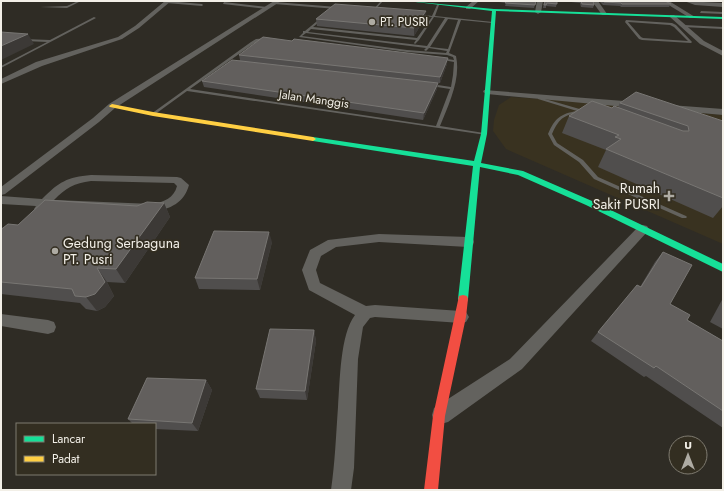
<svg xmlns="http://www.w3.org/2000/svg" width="724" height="491" viewBox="0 0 724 491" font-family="Jost,sans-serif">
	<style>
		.built { fill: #393220 }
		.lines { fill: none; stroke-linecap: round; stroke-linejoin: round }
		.lane { fill: #63625e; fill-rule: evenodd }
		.street { fill: #63625e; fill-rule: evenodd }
		.fast { fill: #16e098; fill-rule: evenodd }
		.slow { fill: #ffcf43; fill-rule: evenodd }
		.jam { fill: #f24e42; fill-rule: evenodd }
		.wall { fill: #504e4d }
		.shaded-wall { fill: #3c3936 }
		.building { fill: #625f5d; stroke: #787673 }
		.poi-dot { fill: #aeaba3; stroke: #332e21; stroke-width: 1.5 }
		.labels { text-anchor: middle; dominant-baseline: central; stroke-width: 3.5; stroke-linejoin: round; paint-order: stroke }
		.far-poi-label { font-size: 12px; fill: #f2efe7; stroke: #332e21; text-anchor: start }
		.far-street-label { font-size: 12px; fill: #f2efe7; stroke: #332e21 }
		.poi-label { font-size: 14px; fill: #f2efe7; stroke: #332e21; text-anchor: end }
	</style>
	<rect width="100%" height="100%" fill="#2f2c25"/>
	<polygon class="built" points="511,97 589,102 723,115 723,244 506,149 493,131 494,120 499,105"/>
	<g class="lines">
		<g class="lane">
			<polygon points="78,1 81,1 67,8 40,7 67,6"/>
			<polygon points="167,1 202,4 203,5 202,6 166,3"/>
			<polygon points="381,1 383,1 373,12 371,12"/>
			<polygon points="224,2 267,7 268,8 267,9 223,4"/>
			<polygon points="275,2 337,7 338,8 337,9 274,4"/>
			<path d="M438,4L439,5L435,16L493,22L492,23L461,20L449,53L456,56C461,79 449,104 440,126L484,133L486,134V135L187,91L154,115L151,114L251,42L256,39L268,38L269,40L258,41L253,44L190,89L436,126L450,89L431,86L429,85L431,84L451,87L453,75L454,62L438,59L440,58L454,60L453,57L447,55L407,52L299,37L303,33V31H305L322,17L323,19L313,27L417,38L432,17L417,15L418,14L432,16L437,5ZM434,17L445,18L427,46L308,32L311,29L416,40L414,43L415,44L419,40ZM448,19L458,20L448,49L430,47ZM306,33L426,48L424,50L426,51L429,48L447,51L446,53L407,50L302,36Z"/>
			<polygon points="1,5 2,6 2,8 1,9"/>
			<polygon points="701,11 723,12 723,14 700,13"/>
			<polygon points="94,17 96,18 1,68 1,66 47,42 25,41 24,39 50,40"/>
			<path d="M626,20L672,23L676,25L692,42L691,43L642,40L639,39L625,22ZM628,22L670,25L674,27L688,41L643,38L641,37Z"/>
			<polygon points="684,25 723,27 723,29 683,27"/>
			<path d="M538,97L583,110V112C565,115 560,116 552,134L557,143L583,160L598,177L686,216L687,217L686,218H682L594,179L579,162L554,145L548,134C555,118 560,114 577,111L538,99Z"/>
		</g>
		<g class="street">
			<polygon points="165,1 171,1 139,28 122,39 42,66 1,84 1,79 36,62 118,37 135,26"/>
			<polygon points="274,1 281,1 115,108 99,122 5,194 1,195 1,187 93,118 109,104"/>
			<polygon points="473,1 479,1 470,9 466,9 466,7"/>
			<polygon points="537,1 543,1 541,12 538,14 535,12"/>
			<polygon points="592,1 598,1 607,14 606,15 602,15"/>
			<polygon points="662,1 669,1 695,17 690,18"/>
			<polygon points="684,1 723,3 723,7 695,5"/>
			<polygon points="670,15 674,15 704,41 723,51 723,56 700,44 670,17"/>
			<polygon points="484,90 637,102 641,105 637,108 487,94 483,92"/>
			<polygon points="670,105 723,109 723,115 667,110 666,108"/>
			<path d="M91,175L177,177L181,178L189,185C184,203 170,209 153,212L48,207C44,212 42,213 36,212L34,209L36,206L1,204V196L42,199C59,182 67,177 91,175ZM91,181L174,183L177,186C174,198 164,202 153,204L54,200C66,188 74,183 91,181Z"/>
			<polygon points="643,225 647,226 649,229 647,232 522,369 448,422 441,424 434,422 432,415 434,408 510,359 639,226"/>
			<path d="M379,234L468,237L473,239L474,242L473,245L468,247L379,242L336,247L321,256L316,270L320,283L366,306L375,305L461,311L466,312L469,317L466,322L461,323L375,317L370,318L363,327L358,359L354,468L351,490H331C335,463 336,435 338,407C340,382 340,334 355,315L309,290L302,270L310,250L328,240Z"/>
			<polygon points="1,314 48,320 54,322 56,327 54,332 48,334 1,326"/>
		</g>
		<polygon class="fast" points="407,1 494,9 723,17 723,19 496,11 487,134 481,163 523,171 592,201 723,264 723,272 586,205 518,175 480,167 468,299 467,302 463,303 459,302 458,299 473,166 313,141 310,139 313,137 474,161 481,134 492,11"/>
		<polygon class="slow" points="112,104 153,112 313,137 316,139 313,141 153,116 110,107 109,106"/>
		<polygon class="jam" points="463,295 467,296 468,299 466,317 445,416 438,490 424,490 433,416 459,296"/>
	</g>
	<g class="wall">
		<polygon points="492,1 536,1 534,8 505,6 506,3"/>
		<polygon points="544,1 557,1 556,7 546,6 546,8 543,8"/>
		<polygon points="562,1 593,1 594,5 593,8 581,7 580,3"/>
		<polygon points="599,1 665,1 671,4 669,7 621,7 620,6 603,5"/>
		<polygon points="425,18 414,36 317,26 316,19"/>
		<polygon points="239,55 447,64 440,83 438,83 437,89 423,120 204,87 202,81 240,60"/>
		<polygon points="620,103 723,121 723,206 713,218 598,167 606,150 562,133 569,116 612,108 618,107"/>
		<polygon points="164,203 170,217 125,283 107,282 114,296 105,307 97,311 86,309 80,303 1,294 1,229 18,225 137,206"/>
		<polygon points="272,242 260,290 199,289 195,278"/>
		<polygon points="663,252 670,304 687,320 723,341 723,428 646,376 644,377 591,341 598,332 640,287 655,262"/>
		<polygon points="723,298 723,329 710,322"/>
		<polygon points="314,330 316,341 307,400 260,398 256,389"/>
		<polygon points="206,380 212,390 198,431 155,429 155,424 133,424 128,419"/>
	</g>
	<g class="shaded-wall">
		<polygon points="426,11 425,18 414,36 414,28"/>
		<polygon points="28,34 34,44 1,60 1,46"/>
		<polygon points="448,58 447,64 440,83 440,77"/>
		<polygon points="438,83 437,89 423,120 424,113"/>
		<polygon points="164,203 170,217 125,283 116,269"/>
		<polygon points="269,232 272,242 260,290 257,279"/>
		<polygon points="97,268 107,282 114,296 105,307 97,311 86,297"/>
		<polygon points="314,330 316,341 307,400 305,391"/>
		<polygon points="206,380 212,390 198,431 192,423"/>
	</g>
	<g class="building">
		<polygon points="507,1 536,1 535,5 505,3"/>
		<polygon points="545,1 557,1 557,4 547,3 546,5 544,5"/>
		<polygon points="581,1 593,1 594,5 582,4"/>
		<polygon points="603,1 665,1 671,4 622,4 621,3 604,2"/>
		<polygon points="335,4 426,11 414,28 316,19"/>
		<polygon points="1,32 28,34 1,46"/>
		<polygon points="263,37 292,41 294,39 448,58 440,77 239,55"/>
		<polygon points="232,60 438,83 424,113 202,81"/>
		<polygon points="636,92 723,121 723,198 606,149 621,139 615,137 619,135 569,116 592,101 612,108 614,106 683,131 689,131 688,126 620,103"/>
		<polygon points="45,200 137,206 147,202 164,203 116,269 97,268 105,282 95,294 86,297 75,296 72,289 1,282 1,229 3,228 8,224 18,225"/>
		<polygon points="214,231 269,232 257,279 195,278"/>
		<polygon points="663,252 692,265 670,304 690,315 687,320 723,341 723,411 656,366 654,368 598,332 637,285 641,287"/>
		<polygon points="270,329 314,330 305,391 256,389"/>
		<polygon points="147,378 206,380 192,423 128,419"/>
	</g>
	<g class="poi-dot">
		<circle cx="372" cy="22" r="4"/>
		<path d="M667 190h4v4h4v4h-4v4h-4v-4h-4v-4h4z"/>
		<circle cx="55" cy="251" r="4"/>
	</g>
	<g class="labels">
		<g class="far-poi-label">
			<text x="380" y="22">PT. PUSRI</text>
		</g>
		<g class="far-street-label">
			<text transform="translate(314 99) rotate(8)">Jalan Manggis</text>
		</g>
		<g class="poi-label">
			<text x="660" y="188">Rumah<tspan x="660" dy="16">Sakit PUSRI</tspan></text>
			<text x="63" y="243" text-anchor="start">Gedung Serbaguna<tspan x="63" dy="16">PT. Pusri</tspan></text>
		</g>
	</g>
	<rect width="724" height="491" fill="none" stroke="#f2efe7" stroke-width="4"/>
	<rect x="16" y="423" width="140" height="52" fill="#332e21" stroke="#7f7b70"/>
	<rect x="24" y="436" width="20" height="6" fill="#16e098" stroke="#7f7b70"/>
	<text x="52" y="443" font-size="12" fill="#f2efe7">Lancar</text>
	<rect x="24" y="456" width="20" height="6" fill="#ffcf43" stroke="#7f7b70"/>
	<text x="52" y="463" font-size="12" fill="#f2efe7">Padat</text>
	<g transform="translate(688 455)"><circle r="19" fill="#332e21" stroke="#7f7b70"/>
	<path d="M0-3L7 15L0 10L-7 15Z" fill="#aeaba3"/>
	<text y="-6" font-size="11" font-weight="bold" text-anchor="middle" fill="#f2efe7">U</text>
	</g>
</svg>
